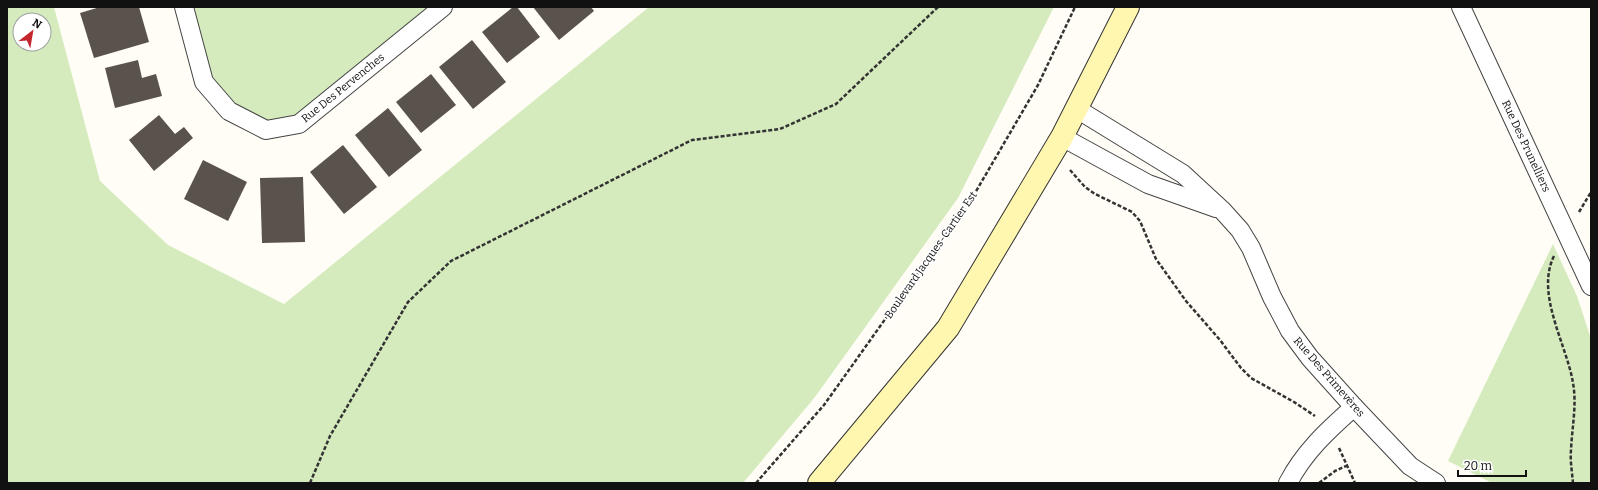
<svg xmlns="http://www.w3.org/2000/svg" width="1598" height="490" viewBox="0 0 1598 490" font-family="Bitter,serif">
	<style>
		.green { fill: #d5ebbd; fill-rule: evenodd }
		.building { fill: #5a524d }
		.lines { fill: none; stroke-linecap: round; stroke-linejoin: round }
		.minor-casing { stroke: #444; stroke-width: 20 }
		.secondary-casing { stroke: #333; stroke-width: 24 }
		.path { stroke: #333; stroke-width: 2.5; stroke-dasharray: 4 2; stroke-linecap: butt }
		.minor { stroke: #fff; stroke-width: 18 }
		.secondary { stroke: #fff6b0; stroke-width: 22 }
		.labels { text-anchor: middle; dominant-baseline: central; stroke-width: 4; stroke-linejoin: round; paint-order: stroke }
		.street-label { font-size: 11px; fill: #111; stroke: #fff }
	</style>
	<rect width="100%" height="100%" fill="#fffdf5"/>
	<g class="green">
		<path d="M7,7H54L100,181L168,245L284,304L649,7H1054L958,198L815,397L743,483H7ZM20,20H44V44H20Z"/>
		<polygon points="184,7 443,7 299,124 266,130 204,82"/>
		<polygon points="1553,244 1577,296 1591,339 1591,483 1492,483 1448,461"/>
	</g>
	<g class="building">
		<polygon points="100,7 139,7 149,42 94,58 80,13"/>
		<polygon points="513,7 517,7 540,37 507,63 482,32"/>
		<polygon points="533,7 591,7 594,11 559,40"/>
		<polygon points="472,40 506,82 473,109 439,67"/>
		<polygon points="138,60 142,78 156,74 162,96 115,108 105,68"/>
		<polygon points="431,74 456,105 421,133 396,102"/>
		<polygon points="388,108 422,150 389,177 355,135"/>
		<polygon points="159,115 175,134 184,127 193,138 154,171 129,140"/>
		<polygon points="343,145 377,187 344,214 310,172"/>
		<polygon points="203,160 247,182 228,221 184,199"/>
		<polygon points="303,177 305,242 262,243 260,178"/>
	</g>
	<g class="lines">
		<g class="minor-casing">
			<g id="minor">
				<polyline points="184,7 204,82 229,111 266,130 299,124 443,7"/>
				<polyline points="1461,7 1591,286"/>
				<polyline points="1077,109 1183,174 1222,210 1240,230 1251,248 1272,297 1290,331 1310,358 1354,407 1410,466 1436,483"/>
				<polyline points="1062,137 1148,184 1216,208"/>
				<path d="M1288,483C1304,452 1328,430 1354,407"/>
			</g>
		</g>
		<g class="secondary-casing">
			<polyline id="secondary" points="819,483 948,328 1062,137 1128,7"/>
		</g>
		<g class="path">
			<polyline points="1070,170 1085,187 1095,194 1132,212 1140,221 1156,259 1186,301 1220,340 1241,368 1251,378 1294,402 1315,416"/>
			<polyline points="1579,212 1591,192"/>
			<path d="M1554,256C1535,294 1567,345 1573,383C1577,405 1572,427 1571,450C1570,460 1572,472 1573,483"/>
			<polyline points="1339,448 1355,483"/>
			<polyline points="310,483 330,436 408,302 451,261 692,140 780,129 836,104 938,7"/>
			<polyline points="756,483 824,405 975,193 1038,85 1075,7"/>
			<polyline points="1319,483 1335,471 1346,466"/>
		</g>
		<use href="#minor" class="minor"/>
		<use href="#secondary" class="secondary"/>
	</g>
	<g class="labels">
		<g class="street-label">
			<text transform="translate(343 88) rotate(-39)">Rue Des Pervenches</text>
			<text transform="translate(1526 146) rotate(65)">Rue Des Prunelliers</text>
			<text transform="translate(931 255) rotate(-55)">Boulevard Jacques-Cartier Est</text>
			<text transform="translate(1329 377) rotate(49)">Rue Des Primevères</text>
		</g>
	</g>
	<rect width="1598" height="490" fill="none" stroke="#111111" stroke-width="16"/>
	<g transform="translate(32 32) rotate(31)"><circle r="19" fill="#ffffff" stroke="#a0a0a0"/>
	<path d="M0-3L7 15L0 10L-7 15Z" fill="#c4262e"/>
	<text y="-6" font-size="11" font-weight="bold" text-anchor="middle" fill="#111111">N</text>
	</g>
	<path d="M1458 470v6h68v-6" fill="none" stroke="#111111" stroke-width="2"/>
	<text x="1464" y="470" font-size="12" fill="#111111" stroke="#ffffff" stroke-width="3" paint-order="stroke">20 m</text>
</svg>
